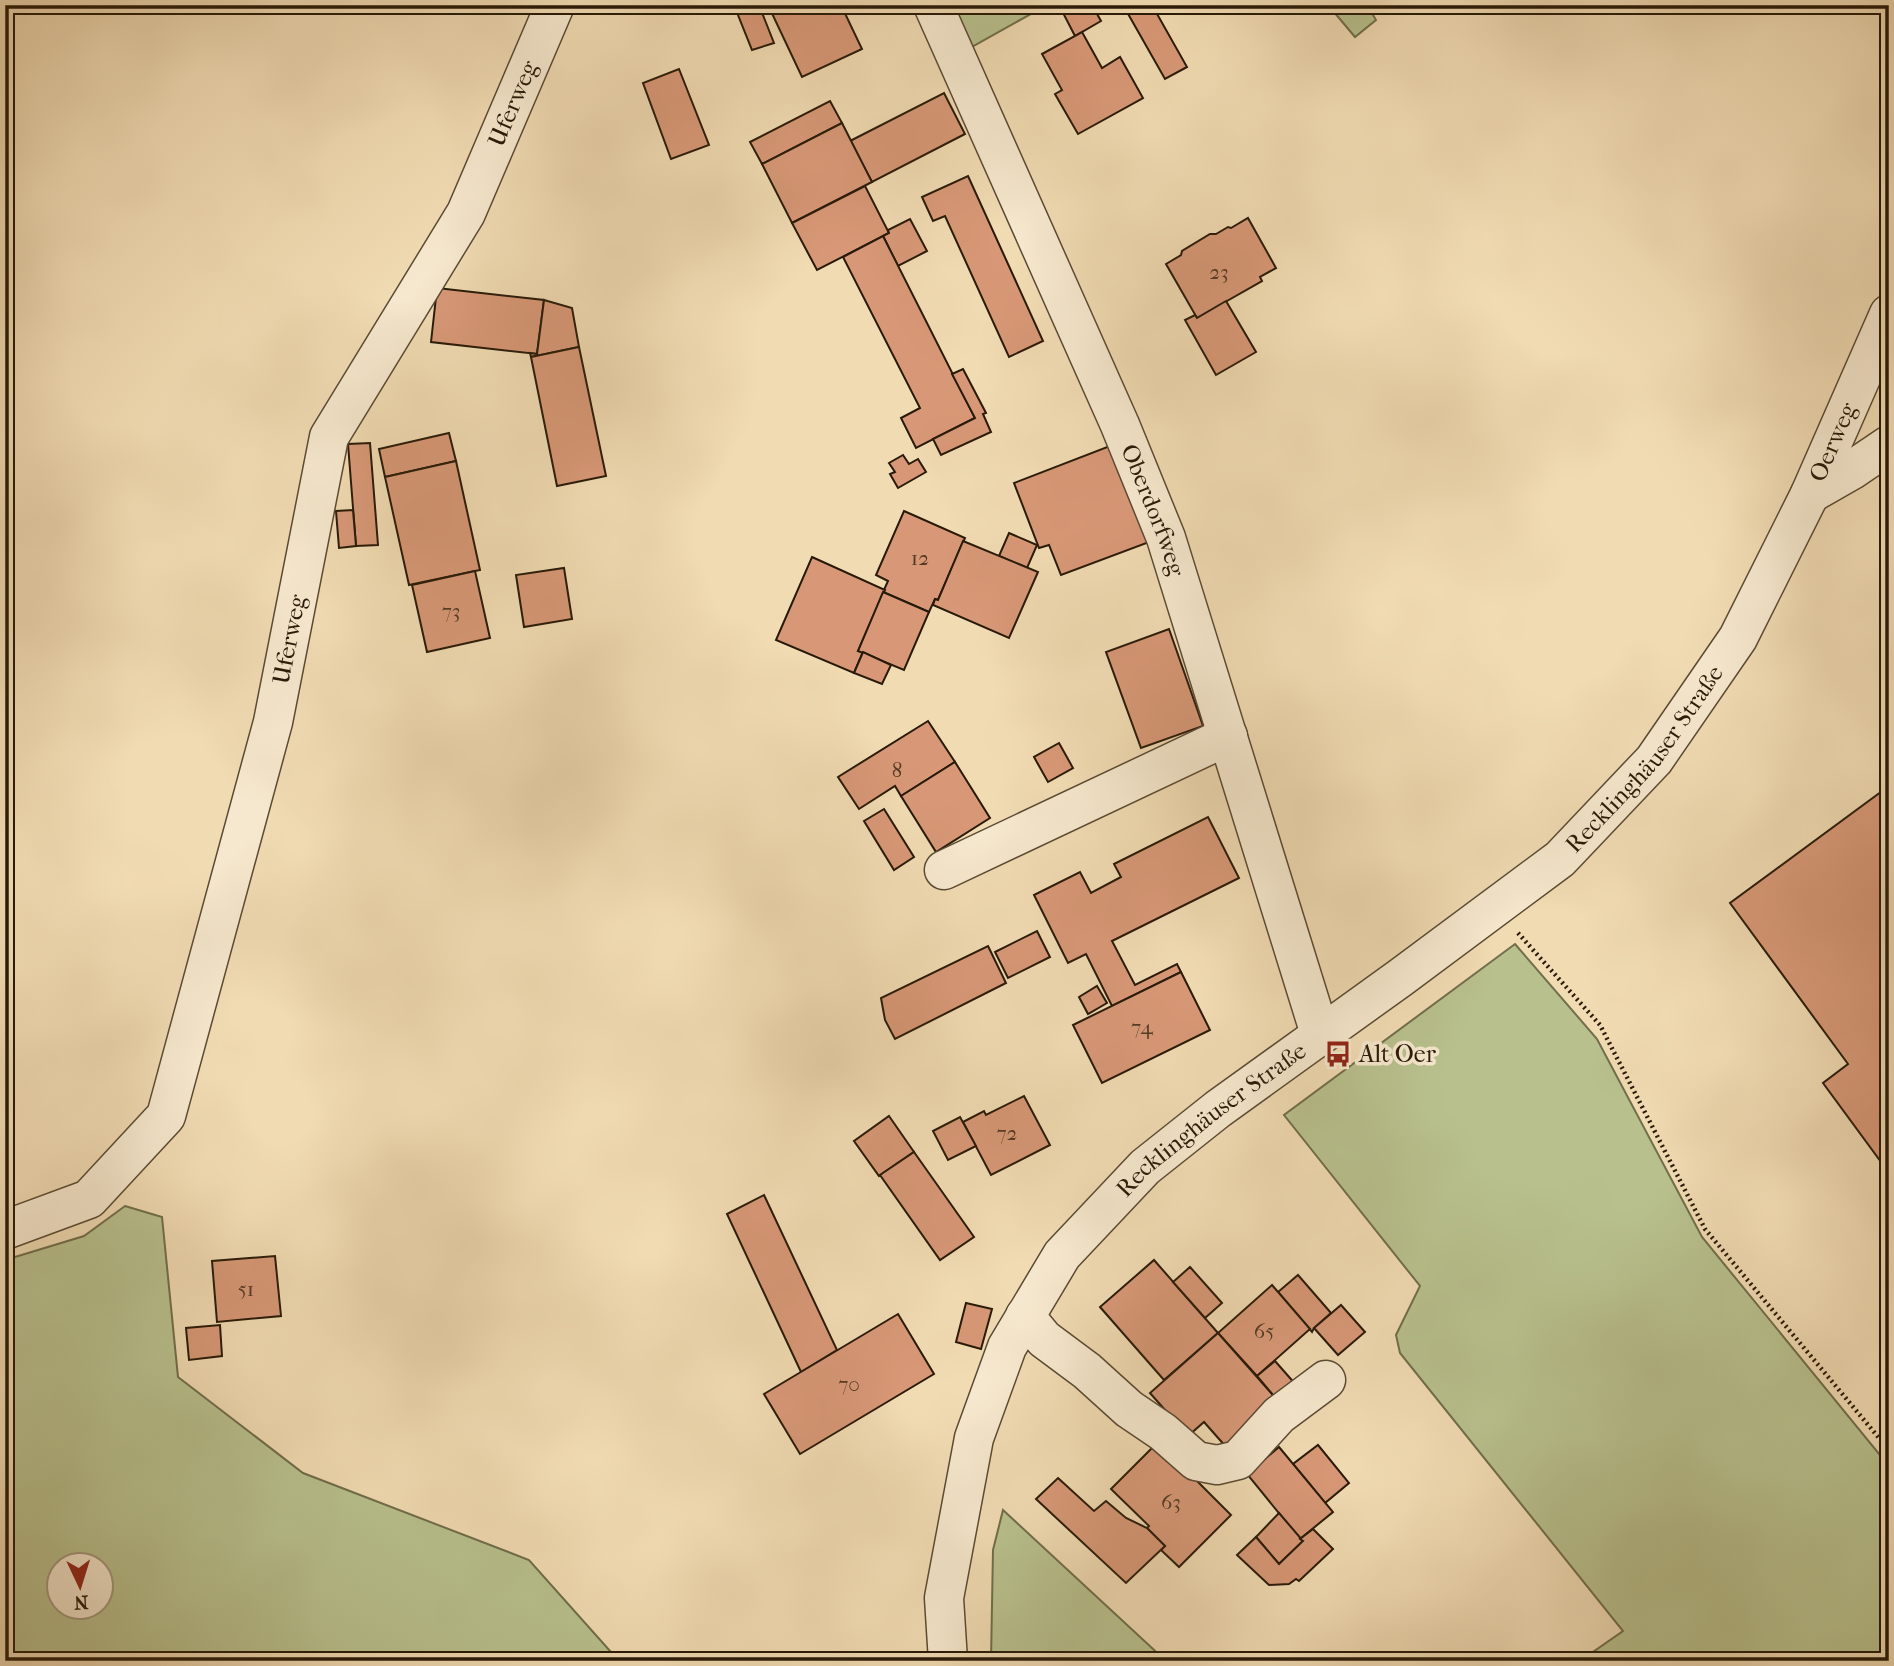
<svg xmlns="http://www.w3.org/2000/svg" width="1894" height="1666" viewBox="0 0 1894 1666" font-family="'IM FELL French Canon',serif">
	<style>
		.green { fill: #b8c18e; stroke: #706e4b; stroke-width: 2; fill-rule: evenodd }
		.building { fill: #d89877; stroke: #281a08; stroke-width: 2 }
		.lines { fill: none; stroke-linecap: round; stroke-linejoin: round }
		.minor-casing { stroke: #5a4a33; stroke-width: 41 }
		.path { stroke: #281a08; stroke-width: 4.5; stroke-dasharray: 2 3.5; stroke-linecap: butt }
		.minor { stroke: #f6e8ce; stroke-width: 38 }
		.labels { text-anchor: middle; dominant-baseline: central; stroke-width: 7; stroke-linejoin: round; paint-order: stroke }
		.number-label { font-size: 21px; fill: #543a24 }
		.street-label { font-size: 24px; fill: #281a08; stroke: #f6e8ce }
		.poi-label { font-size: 24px; fill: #281a08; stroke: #f6e8ce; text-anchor: start }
	</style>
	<rect width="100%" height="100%" fill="#f1dbb3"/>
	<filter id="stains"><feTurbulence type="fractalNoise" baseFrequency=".00286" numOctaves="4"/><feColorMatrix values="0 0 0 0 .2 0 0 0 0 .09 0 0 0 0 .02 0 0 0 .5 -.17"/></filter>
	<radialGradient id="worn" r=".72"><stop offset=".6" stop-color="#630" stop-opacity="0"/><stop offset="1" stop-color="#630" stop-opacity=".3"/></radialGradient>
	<g class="green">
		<polygon points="948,5 1047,5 968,49"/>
		<polygon points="1328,5 1367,5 1376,20 1355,37"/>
		<polygon points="1515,944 1597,1039 1702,1237 1889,1466 1889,1661 1580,1661 1623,1631 1400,1353 1396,1335 1420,1286 1284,1115"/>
		<path d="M125,1206L162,1217L178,1377L303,1473L529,1560L619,1661H5V1260L84,1236ZM60,1564H102V1606H60Z"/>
		<polygon points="1003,1510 1166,1661 991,1661 993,1550"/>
	</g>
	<g class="building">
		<polygon points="734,5 759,5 774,43 752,50"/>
		<polygon points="768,5 841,5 862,49 802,77"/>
		<polygon points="1068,5 1092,5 1101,21 1075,36 1061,9"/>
		<polygon points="1123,5 1152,5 1187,67 1165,79"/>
		<polygon points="1082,32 1102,68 1120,57 1143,98 1078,134 1055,94 1062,90 1042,54"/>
		<polygon points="679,69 709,145 671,159 643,83"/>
		<polygon points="944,93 965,134 872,182 850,141"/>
		<polygon points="830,101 842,123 762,164 750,142"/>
		<polygon points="842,123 872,182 792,223 762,164"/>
		<polygon points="968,176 1043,341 1009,357 945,216 933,221 922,197"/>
		<polygon points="865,186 889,233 817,270 792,223"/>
		<polygon points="1248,218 1276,268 1260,277 1262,281 1197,318 1166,264 1181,255 1182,251 1210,234 1216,234 1228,227 1231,228"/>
		<polygon points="910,219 927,251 898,266 883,236 889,233 888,230"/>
		<polygon points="883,236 975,418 916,448 901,418 920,408 843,257"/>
		<polygon points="437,288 544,300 537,354 431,342"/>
		<polygon points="544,300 572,308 579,347 531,357 530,353 537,354"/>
		<polygon points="1226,301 1256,352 1216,375 1185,320 1195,315 1197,318"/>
		<polygon points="579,347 606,476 557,486 531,357"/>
		<polygon points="963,369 986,413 983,414 991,432 941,455 933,439 975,418 952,374"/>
		<polygon points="449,433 456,461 385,477 379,449"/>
		<polygon points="370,443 378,545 356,546 348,444"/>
		<polygon points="1115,444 1152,541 1061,575 1049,545 1039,548 1014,483"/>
		<polygon points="903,455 909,464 918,459 926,472 898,488 890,474 895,472 889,463"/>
		<polygon points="456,461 480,570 409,585 385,477"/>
		<polygon points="353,510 356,546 339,548 336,511"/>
		<polygon points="904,511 965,538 938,600 935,599 929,612 883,592 888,581 876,575"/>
		<polygon points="1009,533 1037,545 1027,568 999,556"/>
		<polygon points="963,541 1038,572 1009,638 933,605 935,599 938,600"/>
		<polygon points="812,557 885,590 858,651 863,652 854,673 776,640"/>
		<polygon points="564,568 572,619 524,627 516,575"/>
		<polygon points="475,571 490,638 427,652 412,585"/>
		<polygon points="883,592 929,612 904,670 858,651"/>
		<polygon points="1169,629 1203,726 1141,748 1106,652"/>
		<polygon points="863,652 891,665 882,684 854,673"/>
		<polygon points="928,721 955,762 901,796 895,786 859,809 838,777"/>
		<polygon points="1059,743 1073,768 1048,782 1034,757"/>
		<polygon points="955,762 990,818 936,852 901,796"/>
		<polygon points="1889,786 1889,1162 1884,1166 1823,1083 1848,1064 1730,903"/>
		<polygon points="884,809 914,857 894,870 864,821"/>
		<polygon points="1208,817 1239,878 1112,941 1135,985 1177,964 1181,972 1112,1006 1086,954 1068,963 1034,895 1080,872 1091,893 1121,877 1114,864"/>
		<polygon points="1037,931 1050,957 1008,978 995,952"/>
		<polygon points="988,946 1006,983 895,1039 885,1020 881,998"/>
		<polygon points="1181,972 1210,1030 1102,1083 1073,1025"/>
		<polygon points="1097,986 1107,1003 1088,1014 1079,997"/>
		<polygon points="1024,1096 1050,1145 991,1175 963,1122 984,1111 986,1115"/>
		<polygon points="889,1116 914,1152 879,1176 854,1141"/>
		<polygon points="960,1117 976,1146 948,1160 933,1131"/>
		<polygon points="914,1152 974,1237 940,1260 880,1175"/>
		<polygon points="764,1195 837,1350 801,1372 727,1214"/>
		<polygon points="275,1256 281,1316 217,1322 212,1261"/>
		<polygon points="1154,1260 1218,1333 1164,1380 1100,1307"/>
		<polygon points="1190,1267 1222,1303 1205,1318 1173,1282"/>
		<polygon points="1298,1275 1331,1313 1314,1328 1312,1332 1278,1292"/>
		<polygon points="1272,1285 1310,1329 1257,1376 1218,1333"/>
		<polygon points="966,1303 992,1309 981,1349 956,1342"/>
		<polygon points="1341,1305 1365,1332 1338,1355 1314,1328"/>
		<polygon points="898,1314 934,1374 800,1454 764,1394"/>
		<polygon points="220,1325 222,1356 189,1360 186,1328"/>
		<polygon points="1218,1333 1279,1402 1227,1448 1204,1422 1188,1436 1150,1393"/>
		<polygon points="1275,1361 1297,1386 1279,1402 1257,1376"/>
		<polygon points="1158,1442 1231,1515 1179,1567 1161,1550 1165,1546 1147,1528 1149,1526 1111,1489"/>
		<polygon points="1318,1445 1349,1483 1325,1503 1293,1464"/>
		<polygon points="1279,1447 1333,1512 1300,1539 1247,1474"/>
		<polygon points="1058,1478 1094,1511 1106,1501 1126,1518 1147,1528 1165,1546 1126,1583 1036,1499"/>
		<polygon points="1279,1513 1303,1541 1279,1564 1256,1537"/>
		<polygon points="1313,1529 1333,1549 1299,1581 1296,1579 1289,1584 1269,1585 1237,1555 1256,1537 1279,1564 1303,1541 1300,1539"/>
	</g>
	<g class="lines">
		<g class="minor-casing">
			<g id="minor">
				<path id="s1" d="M933,5L1120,425L1166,538L1320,1034"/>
				<polyline points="1810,494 1852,470 1889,445"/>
				<polyline points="944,870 1228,736"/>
				<path id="s2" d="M5,1230L89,1199L166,1116L273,722L329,437L466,213L555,5"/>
				<polyline points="1025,1316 1044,1339 1087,1371 1129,1409 1163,1432 1196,1461 1217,1465 1238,1460 1279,1415 1326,1380"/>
				<path id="s3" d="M948,1661L944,1598L974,1438L1007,1347L1062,1255L1145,1167L1218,1109L1400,978L1560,859L1654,760L1738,638L1810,494L1889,314"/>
			</g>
		</g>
		<polyline class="path" points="1518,933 1600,1025 1705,1229 1889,1450"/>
		<use href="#minor" class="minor"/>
	</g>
	<defs>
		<g id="bus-bare" transform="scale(2.1)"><path d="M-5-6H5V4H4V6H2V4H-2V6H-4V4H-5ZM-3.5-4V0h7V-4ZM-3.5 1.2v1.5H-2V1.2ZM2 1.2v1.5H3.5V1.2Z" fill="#8f2418" stroke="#f6e8ce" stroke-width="2.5" paint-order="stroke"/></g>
	</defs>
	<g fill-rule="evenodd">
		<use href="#bus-bare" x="1338" y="1054"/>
	</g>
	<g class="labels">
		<g class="number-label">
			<text x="1219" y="272">23</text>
			<text x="920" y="558">12</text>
			<text x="451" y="611">73</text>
			<text x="897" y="770">8</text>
			<text x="1142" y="1027">74</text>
			<text x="1007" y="1133">72</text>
			<text x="246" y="1289">51</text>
			<text x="1264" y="1331">65</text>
			<text x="849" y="1384">70</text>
			<text x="1171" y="1502">63</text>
		</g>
		<g class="street-label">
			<text stroke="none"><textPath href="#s2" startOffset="1283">Uferweg</textPath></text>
			<text stroke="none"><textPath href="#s3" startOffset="1570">Oerweg</textPath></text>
			<text stroke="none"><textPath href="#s1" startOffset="551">Oberdorfweg</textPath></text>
			<text stroke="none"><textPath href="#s2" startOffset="695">Uferweg</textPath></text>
			<text stroke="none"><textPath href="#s3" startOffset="1199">Recklinghäuser Straße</textPath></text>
			<text stroke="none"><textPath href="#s3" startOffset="632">Recklinghäuser Straße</textPath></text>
		</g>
		<g class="poi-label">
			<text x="1359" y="1054">Alt Oer</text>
		</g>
	</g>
	<rect width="1894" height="1666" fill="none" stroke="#f1dbb3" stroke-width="28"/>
	<rect x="7" y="7" width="1880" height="1652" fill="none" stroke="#281a08" stroke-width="3.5"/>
	<rect x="14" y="14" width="1866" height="1638" fill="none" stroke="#281a08" stroke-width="2"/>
	<g transform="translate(80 1586) rotate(176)"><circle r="33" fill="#f6e8ce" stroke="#a4967f" stroke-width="2"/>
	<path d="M0-5L12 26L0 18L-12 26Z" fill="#8f2418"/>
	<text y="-10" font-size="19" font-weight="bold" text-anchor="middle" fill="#281a08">N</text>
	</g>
	<rect width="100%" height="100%" filter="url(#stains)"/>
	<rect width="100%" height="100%" fill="url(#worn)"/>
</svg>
